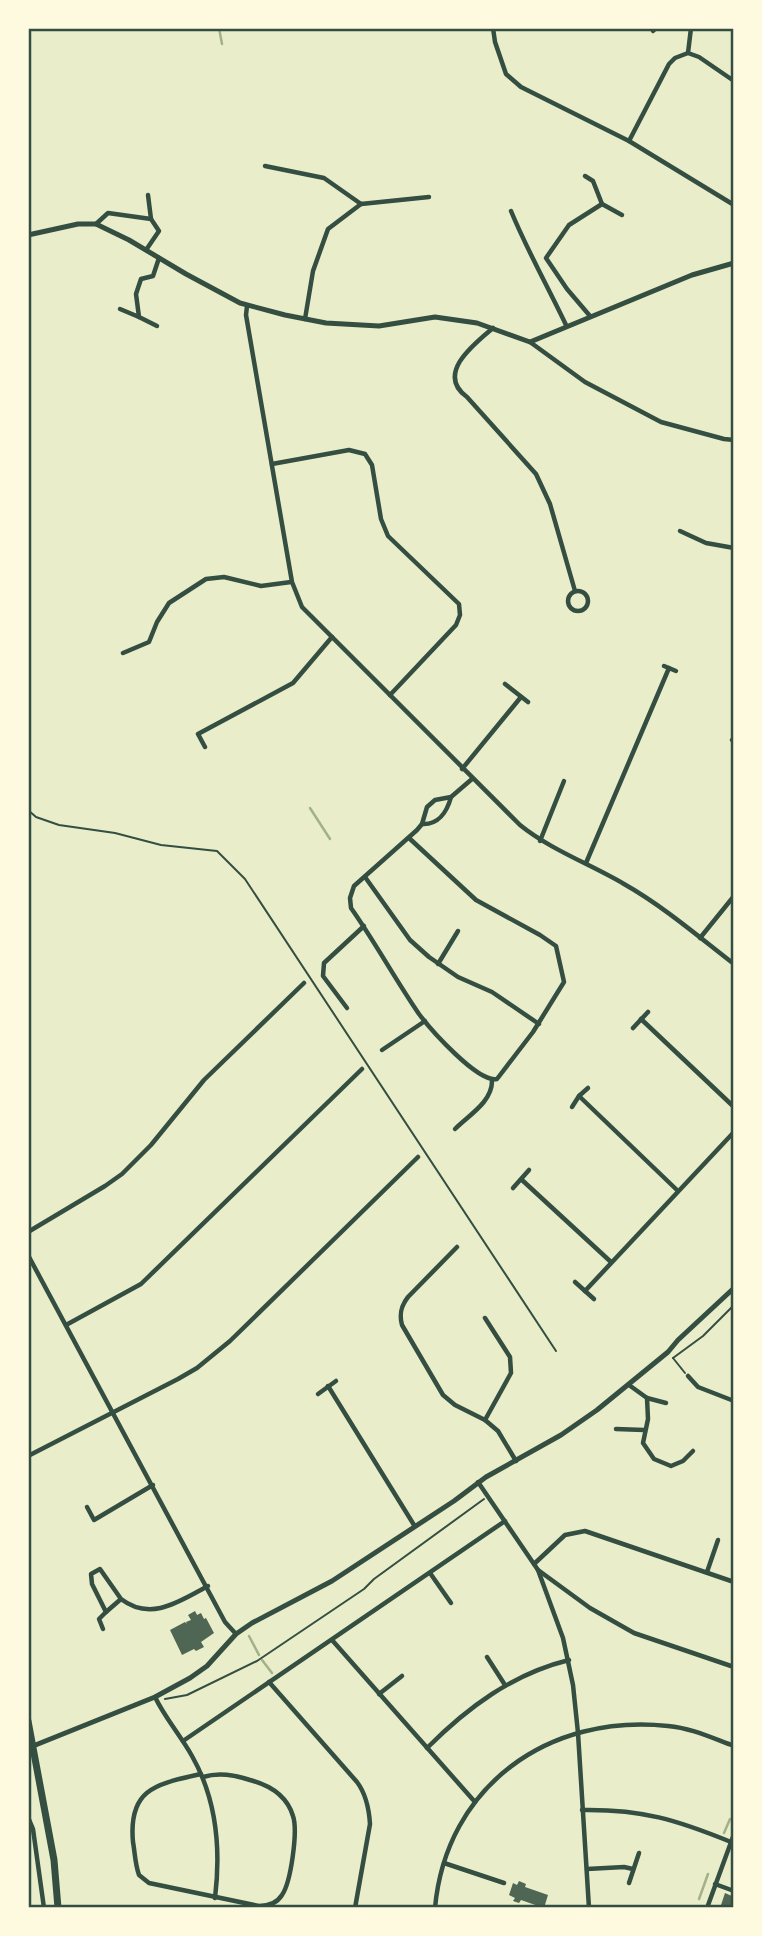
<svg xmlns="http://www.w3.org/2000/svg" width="762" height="1936" viewBox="0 0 762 1936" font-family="'DejaVu Sans',sans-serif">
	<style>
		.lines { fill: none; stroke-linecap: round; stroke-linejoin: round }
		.stream { stroke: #a3b18a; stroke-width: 2.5 }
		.building { fill: #4f6655 }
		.path { stroke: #344e41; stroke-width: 2 }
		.minor { stroke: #344e41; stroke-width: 4.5 }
		.tertiary { stroke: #344e41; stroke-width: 5 }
		.primary { stroke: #344e41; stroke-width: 7 }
		.neatline { fill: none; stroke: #344e41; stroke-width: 2.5 }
	</style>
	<rect width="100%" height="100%" fill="#e9edc9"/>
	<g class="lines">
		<g class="stream">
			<polyline points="219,28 222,44"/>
			<polyline points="310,808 330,839"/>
			<polyline points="249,1636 259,1655"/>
			<polyline points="262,1660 272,1673"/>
			<polyline points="724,1833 730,1819"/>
			<polyline points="699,1899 708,1874"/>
		</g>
	</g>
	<g class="building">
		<polygon points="195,1611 197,1615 201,1613 204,1619 206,1618 214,1633 201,1642 204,1647 196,1651 194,1649 182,1655 170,1630 185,1622 187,1624 186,1622 191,1620 188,1615"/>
		<polygon points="519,1881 526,1884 525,1887 548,1895 544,1908 521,1900 519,1903 513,1901 515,1898 509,1895 513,1883 517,1885"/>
		<polygon points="725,1893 734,1897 734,1908 720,1908"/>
	</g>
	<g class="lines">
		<g class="path">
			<polyline points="28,810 36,817 59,825 115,833 161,845 217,851 245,879 556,1351"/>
			<polyline points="673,1358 703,1336 734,1305"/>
			<polyline points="673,1358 685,1373"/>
			<polyline points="165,1699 187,1695 257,1661 364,1589 374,1579 484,1499"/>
		</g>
		<g class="minor">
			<polyline points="493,28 495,42 506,74 521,87 629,141 734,205"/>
			<polyline points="691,28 688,53 699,57 734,81"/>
			<polyline points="653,31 656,28"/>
			<polyline points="629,141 669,64 675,58 688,53"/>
			<polyline points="265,166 324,178 361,204 429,197"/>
			<polyline points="585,176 593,181 602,204 622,215"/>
			<polyline points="148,195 151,219"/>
			<path d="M511,211C527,250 548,287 566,325"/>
			<polyline points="96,224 108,213 151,219 159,231 146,250"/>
			<path d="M247,306L246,315L292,582L302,607L520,825C551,850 590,864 624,884C663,906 699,937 734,964"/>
			<polyline points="120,309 139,317"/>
			<polyline points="590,316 567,289 546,258 569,225 602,204"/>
			<polyline points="305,319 313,271 328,229 361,204"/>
			<polyline points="157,326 139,317 136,294 141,279 153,276 159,258"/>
			<path d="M493,328C474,344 435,374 467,397L536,474L550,504L575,591"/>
			<polyline points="530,342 585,382 661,422 724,439 734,440"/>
			<polyline points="272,464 349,450 365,454 372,465 381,519 388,536 459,604 460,615 456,625 390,695"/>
			<polyline points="680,531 706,543 734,548"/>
			<circle cx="578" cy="601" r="10"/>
			<polyline points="123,653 149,642 157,622 169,603 206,579 224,577 261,586 291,582"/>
			<polyline points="664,666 676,671"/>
			<polyline points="505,684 528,702"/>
			<polyline points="732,740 734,738"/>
			<polyline points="205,747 198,734 293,683 332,637"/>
			<polyline points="462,769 521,697"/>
			<path d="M422,824C438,825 447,812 451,797"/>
			<path d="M409,838L476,900L540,935L556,946L564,982L533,1032L497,1079C478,1083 431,1030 419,1014C395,979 375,942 351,908L350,898L354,886L417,830L422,824L427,807L435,800L451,797L472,779"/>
			<polyline points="540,841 564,781"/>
			<polyline points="586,863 669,668"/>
			<polyline points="365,877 410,940 429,957 458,977 492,992 539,1024"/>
			<polyline points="700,938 734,896"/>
			<polyline points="438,964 458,931"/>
			<polyline points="347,1008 323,976 324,963 364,926"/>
			<polyline points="641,1019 734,1107"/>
			<polyline points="633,1028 648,1012"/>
			<polyline points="382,1050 425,1021"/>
			<polyline points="579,1096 678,1191"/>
			<polyline points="572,1107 579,1096 588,1088"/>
			<path d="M455,1129C469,1115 492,1102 492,1081"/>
			<polyline points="522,1180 611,1262"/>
			<polyline points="513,1188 529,1170"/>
			<polyline points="28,1232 105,1186 122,1174 151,1145 204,1080 304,983"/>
			<path d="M457,1247L408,1297C401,1306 399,1314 402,1325L443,1395L455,1405L485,1420L498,1431L516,1461"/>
			<polyline points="28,1255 225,1622 236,1634"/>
			<polyline points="575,1282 594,1299"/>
			<polyline points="585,1291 734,1132"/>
			<polyline points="485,1318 510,1357 511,1373 485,1420"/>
			<polyline points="66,1325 141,1284 362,1069"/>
			<polyline points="688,1376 698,1387 734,1401"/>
			<polyline points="629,1385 647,1398 648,1419 643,1443 654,1459 671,1466 683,1461 693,1451"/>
			<polyline points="328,1386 414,1525"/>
			<polyline points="318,1394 336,1381"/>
			<polyline points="647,1398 666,1403"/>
			<polyline points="616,1429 644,1430"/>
			<polyline points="28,1456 178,1379 197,1368 230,1341 418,1157"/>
			<polyline points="478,1482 538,1570 563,1638 573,1685 578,1733 589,1908"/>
			<polyline points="87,1507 94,1520 153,1485"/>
			<polyline points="534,1564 565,1535 585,1531 734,1582"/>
			<polyline points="538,1570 590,1608 634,1633 734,1667"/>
			<polyline points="707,1572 718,1540"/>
			<polyline points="430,1573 451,1603"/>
			<path d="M121,1599L100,1569L91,1574L92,1584L106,1612L121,1599C151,1622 180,1601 208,1586"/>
			<polyline points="103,1629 99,1619 106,1612"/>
			<polyline points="332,1640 475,1802"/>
			<polyline points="487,1657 505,1685"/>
			<path d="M269,1682L357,1782C366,1794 369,1808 370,1824L355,1908"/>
			<polyline points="379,1694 402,1676"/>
			<path d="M155,1697C165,1718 181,1736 192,1756C217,1800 221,1849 215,1898"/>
			<polyline points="183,1741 505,1521"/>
			<path d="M427,1748C467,1708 512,1674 569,1660"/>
			<path d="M201,1774C157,1784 128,1788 133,1842C135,1853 135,1864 139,1875L149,1883L259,1906C268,1906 277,1903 282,1895C291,1882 298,1831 293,1816C287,1796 269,1785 250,1780C234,1775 219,1772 203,1777"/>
			<path d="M582,1810C642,1809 677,1820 731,1842"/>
			<polyline points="28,1817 33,1829 44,1908"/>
			<polyline points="444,1863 504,1883"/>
			<polyline points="587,1869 624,1867 633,1869"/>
			<polyline points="629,1883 639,1853"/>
			<polyline points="715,1884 734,1891"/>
			<path d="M435,1908C446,1786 549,1713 668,1726C691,1728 712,1738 734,1746"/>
			<polyline points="707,1908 734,1834"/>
		</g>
		<g class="tertiary">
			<polyline points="28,235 78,224 96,224 129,240 186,274 240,303 285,315 326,323 379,326 435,317 477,323 530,342 692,275 734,263"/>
			<polyline points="28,1748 155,1697 190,1678 207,1666 236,1634 252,1623 332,1581 454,1501 486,1477 561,1435 597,1410 668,1352 678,1340 734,1288"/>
		</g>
		<polyline class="primary" points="28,1721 54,1860 58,1908"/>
	</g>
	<rect width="762" height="1936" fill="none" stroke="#fefae0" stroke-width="60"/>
	<rect x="30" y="30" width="702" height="1876" class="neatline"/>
</svg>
